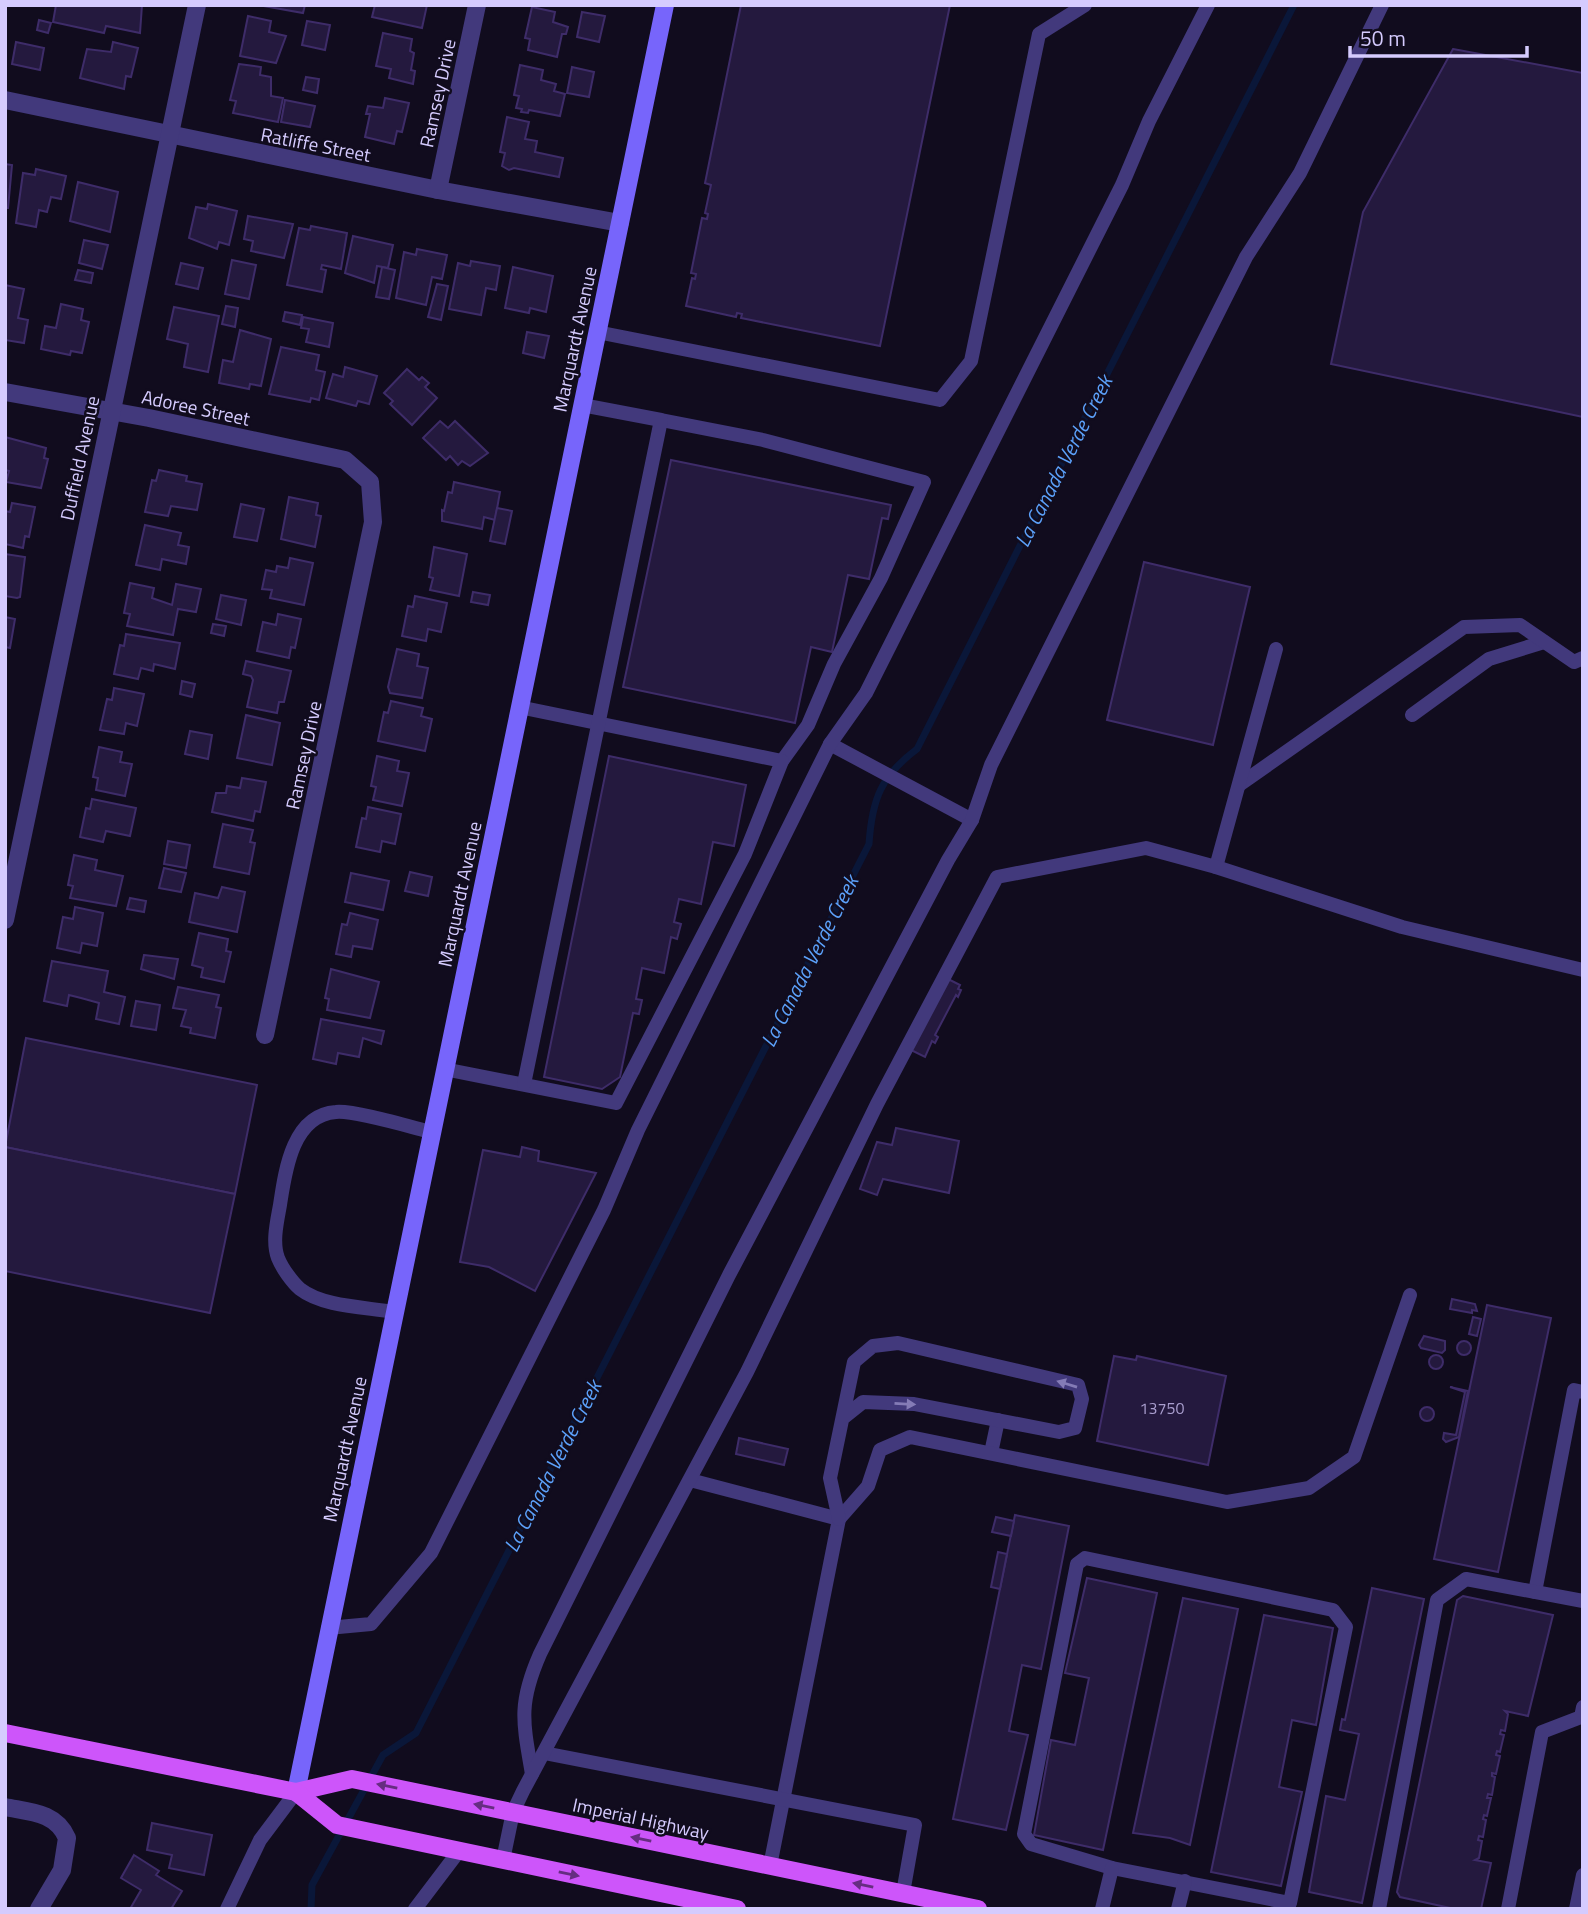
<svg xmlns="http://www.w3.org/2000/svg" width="1588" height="1914" viewBox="0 0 1588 1914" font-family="'Titillium Web',sans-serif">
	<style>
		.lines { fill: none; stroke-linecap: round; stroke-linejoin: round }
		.stream { stroke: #0a1739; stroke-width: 7 }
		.building { fill: #24193e; stroke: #3e2c69; stroke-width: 2 }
		.lane { stroke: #42397c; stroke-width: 14 }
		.street { stroke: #42397c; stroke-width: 18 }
		.secondary { stroke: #7765fb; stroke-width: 18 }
		.primary { stroke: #cd55fa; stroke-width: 18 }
		.oneway { fill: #847bb6 }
		.oneway2 { fill: #662d81 }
		.labels { text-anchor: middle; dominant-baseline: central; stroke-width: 5; stroke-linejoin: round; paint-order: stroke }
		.number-label { font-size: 16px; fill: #a99ece }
		.street-label { font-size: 19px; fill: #d5cbfe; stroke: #110c1e }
		.water-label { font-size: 21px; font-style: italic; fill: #5ca1fa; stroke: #110c1e }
	</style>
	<rect width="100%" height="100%" fill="#110c1e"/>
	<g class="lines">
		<path class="stream" d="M311,1909L312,1885L383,1755L416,1733L869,844C872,799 881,776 917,749L1294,5"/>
	</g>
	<g class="building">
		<polygon points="56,5 142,5 140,33 106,26 104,33 53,22"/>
		<polygon points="258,5 305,5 303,13"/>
		<polygon points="375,5 427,5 422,28 372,17"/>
		<polygon points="741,5 950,5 880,346 741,318 742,314 737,313 736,317 686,306 692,278 695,279 696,274 691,273 702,218 707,219 708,214 705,213 711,185 705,183"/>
		<polygon points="532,7 555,12 553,22 568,27 566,34 562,34 557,57 528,50 530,39 525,38"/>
		<polygon points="582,12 605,16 599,42 577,37"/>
		<polygon points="248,16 271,21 269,32 286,36 276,63 240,56"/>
		<polygon points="39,20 51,23 48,33 37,30"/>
		<polygon points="307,21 330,25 325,50 302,45"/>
		<polygon points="383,33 412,39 410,51 414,53 411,70 415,71 413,84 389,78 391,69 376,66"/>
		<polygon points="16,42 44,48 40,70 12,64"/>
		<polygon points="113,42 138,48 131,77 126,76 124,89 80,78 87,49 111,52"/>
		<polygon points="1453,49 1583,73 1583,417 1331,364 1363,212"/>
		<polygon points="239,64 261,67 260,75 271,77 271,96 283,98 278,122 233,113 236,101 230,100"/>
		<polygon points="520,65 543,70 541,80 556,84 554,91 565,94 560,116 529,110 528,113 521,112 522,109 516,108 519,96 514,95"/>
		<polygon points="572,67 594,72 589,97 567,93"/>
		<polygon points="306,77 319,79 317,93 303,90"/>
		<polygon points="385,98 409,103 402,132 397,131 394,144 365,137 370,114 366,114 368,106 383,108"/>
		<polygon points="285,100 315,106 310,127 281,122"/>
		<polygon points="507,117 529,122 525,139 537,141 535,152 563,158 559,177 514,168 509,170 502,166 505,153 500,152"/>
		<polygon points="5,164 12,165 8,208 5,208"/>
		<polygon points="36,169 66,176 61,199 51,197 47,212 39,210 36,227 16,223 23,173 35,175"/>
		<polygon points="78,182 118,192 110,232 70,221"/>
		<polygon points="208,204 237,211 229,245 219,242 217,249 189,238 196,207 207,209"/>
		<polygon points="248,216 293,224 284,258 251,251 253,241 244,239"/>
		<polygon points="311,226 347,233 341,269 322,265 321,269 326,270 322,292 287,285 299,228 310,230"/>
		<polygon points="353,236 393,245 388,268 377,266 374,283 345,273"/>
		<polygon points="84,240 108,245 102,269 79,263"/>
		<polygon points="417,249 447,255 442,279 432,277 426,305 396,298 404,252 416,255"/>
		<polygon points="232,260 256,265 249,299 225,294"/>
		<polygon points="471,261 500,266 496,290 486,288 481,315 449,309 458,263 470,266"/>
		<polygon points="181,263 203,268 198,289 176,284"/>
		<polygon points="382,267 395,270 389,299 376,297"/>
		<polygon points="513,267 553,276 546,312 530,308 529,313 505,308"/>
		<polygon points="78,270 93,273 91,283 75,280"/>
		<polygon points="437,284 448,286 441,320 428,317"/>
		<polygon points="5,285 24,289 18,318 28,320 24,343 5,340"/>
		<polygon points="61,304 83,309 81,320 89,322 82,353 71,351 70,355 41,349 45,326 56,328"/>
		<polygon points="226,306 238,308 235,327 222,324"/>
		<polygon points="174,307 219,316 208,372 184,367 188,344 167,339"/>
		<polygon points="285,312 302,315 300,325 283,321"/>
		<polygon points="303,317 333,323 329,347 306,342 309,329 301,328"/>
		<polygon points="240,330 271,339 261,386 250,384 249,389 219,383 223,360 233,362"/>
		<polygon points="527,332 549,336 544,358 523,353"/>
		<polygon points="281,347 319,355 316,370 325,372 319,400 311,398 310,402 269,394"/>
		<polygon points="345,367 377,376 369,404 358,401 356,406 326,398 333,374 343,377"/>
		<polygon points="407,369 419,380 422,377 429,383 425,387 437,398 412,425 390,404 393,401 384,393"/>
		<polygon points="440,421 448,428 455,421 488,453 470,466 462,461 458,465 450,456 446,460 423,438"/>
		<polygon points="5,437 46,448 44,458 48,459 41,488 6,482 9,471 5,470"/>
		<polygon points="671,460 891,505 888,519 882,518 869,579 848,575 832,652 811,647 795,723 623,687"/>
		<polygon points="159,470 187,476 186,481 202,484 197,510 171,506 168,516 145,512 152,480 156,481"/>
		<polygon points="454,482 500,492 495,520 484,517 482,529 442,521 442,510 444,511 448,492 452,493"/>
		<polygon points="289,497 318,503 316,515 321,516 315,547 281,539"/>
		<polygon points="12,503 35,507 29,537 25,536 23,548 5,544 5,511 10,512"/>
		<polygon points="241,504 264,509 257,541 234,537"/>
		<polygon points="497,508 512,511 505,544 490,541"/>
		<polygon points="145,525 181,533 178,545 189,547 186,564 162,559 160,570 136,565"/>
		<polygon points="434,547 467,554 459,596 430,590 433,578 429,577"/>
		<polygon points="5,554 25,557 20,597 17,598 5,596"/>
		<polygon points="290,558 313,563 304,605 270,598 272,590 262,589 266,570 276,572 277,566 288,568"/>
		<polygon points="1144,562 1250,587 1213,745 1107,720"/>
		<polygon points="130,583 154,588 152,598 172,605 176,584 201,589 196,612 178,609 173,635 127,626 130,614 124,613"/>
		<polygon points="473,592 490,595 488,605 471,602"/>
		<polygon points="221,595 246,600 241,625 216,619"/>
		<polygon points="415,596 447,603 441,632 428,629 426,641 402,636 408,606 413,607"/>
		<polygon points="278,614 301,619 295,648 291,647 289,658 257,651 263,622 276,625"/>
		<polygon points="5,617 15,619 10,648 5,647"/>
		<polygon points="213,624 226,626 224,636 211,633"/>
		<polygon points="126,634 180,643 175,669 154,664 153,671 141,668 138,679 114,674 120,645 124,646"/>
		<polygon points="397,649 419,654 417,666 428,668 422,698 390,693 388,687"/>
		<polygon points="246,661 291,671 284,702 279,702 277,713 247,707 253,680 251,676 243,674"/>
		<polygon points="182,681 195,684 192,697 180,694"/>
		<polygon points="114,688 144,694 137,726 126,723 124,734 100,730 107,699 112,700"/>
		<polygon points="391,701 423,708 421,716 432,719 425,751 378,741 384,712 388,713"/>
		<polygon points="246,715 280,723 272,765 237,758"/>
		<polygon points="190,731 212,735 208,759 185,754"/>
		<polygon points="99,747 122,752 120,762 132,764 125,796 96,790 98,778 93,777"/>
		<polygon points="377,756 399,761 397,771 409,773 402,806 373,800 376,787 371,786"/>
		<polygon points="609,756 746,785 734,846 713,842 701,904 679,899 674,922 681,924 677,939 671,937 664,973 642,968 636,999 642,1000 639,1014 633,1013 620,1077 602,1089 544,1077"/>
		<polygon points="242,778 266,782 260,812 255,811 253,821 212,812 216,793 226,793 227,786 240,788"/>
		<polygon points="92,799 136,808 130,836 106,831 103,842 80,837 86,808 90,809"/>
		<polygon points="368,807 401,814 395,844 382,841 380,852 356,847 362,818 366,819"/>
		<polygon points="223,824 253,830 250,842 255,843 249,874 214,867"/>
		<polygon points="168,841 190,845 186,868 164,864"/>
		<polygon points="74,855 97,860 95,870 123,876 116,906 70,898 73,886 68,885"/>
		<polygon points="164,868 186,873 181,892 159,888"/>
		<polygon points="410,872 432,877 428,896 405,891"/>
		<polygon points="351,873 389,881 383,910 345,902"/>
		<polygon points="222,887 245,892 237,932 189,922 195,893 218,898"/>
		<polygon points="130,898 146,901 144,912 127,909"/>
		<polygon points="75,907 103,913 97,946 82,943 80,953 57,948 63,917 73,919"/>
		<polygon points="350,913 378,920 372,949 353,946 351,957 336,954 342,924 347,925"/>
		<polygon points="199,933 228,939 226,951 231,952 224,982 201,977 203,968 192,965"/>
		<polygon points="144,955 178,959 174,979 141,969"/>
		<polygon points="52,961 108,971 104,992 125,997 119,1024 96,1019 99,1003 81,998 69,995 67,1006 44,1001"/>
		<polygon points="331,969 379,982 370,1018 327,1010 329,999 325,998"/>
		<polygon points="948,979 960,985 958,989 961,990 958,997 956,995 935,1035 938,1037 935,1043 932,1041 925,1057 911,1050"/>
		<polygon points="178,987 219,995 216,1007 221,1008 215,1038 190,1033 191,1028 181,1026 186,1010 173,1008"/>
		<polygon points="136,1001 160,1005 156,1030 131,1026"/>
		<polygon points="321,1019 384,1031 381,1044 363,1038 359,1057 338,1053 336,1064 313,1059"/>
		<polygon points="26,1038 257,1085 235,1194 5,1147"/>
		<polygon points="896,1128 959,1141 949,1193 883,1179 877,1195 860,1189 877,1142 892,1145"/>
		<polygon points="5,1147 235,1194 210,1313 5,1271"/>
		<polygon points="522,1147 539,1151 538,1161 596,1173 535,1291 489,1267 460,1262 483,1150 520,1157"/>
		<polygon points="1452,1299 1475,1304 1477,1311 1472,1310 1472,1313 1450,1309"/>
		<polygon points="1487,1305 1551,1318 1498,1572 1434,1559"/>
		<polygon points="1473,1317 1481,1319 1477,1336 1469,1334"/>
		<polygon points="1424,1336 1445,1341 1445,1350 1442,1353 1421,1348 1419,1345"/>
		<circle cx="1464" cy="1348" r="7"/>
		<circle cx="1436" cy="1362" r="7"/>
		<polygon points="1114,1356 1136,1360 1137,1356 1226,1376 1208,1465 1097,1441"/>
		<polygon points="1450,1387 1468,1391 1459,1437 1446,1442 1443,1439 1444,1433 1456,1435 1465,1392"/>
		<circle cx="1427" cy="1414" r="7"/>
		<polygon points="739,1438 788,1449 784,1465 736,1454"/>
		<polygon points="1015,1515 1069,1526 1041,1669 1022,1665 1009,1731 1028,1735 1006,1830 953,1819"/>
		<polygon points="996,1517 1014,1521 1011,1536 992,1532"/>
		<polygon points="998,1552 1007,1554 1000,1589 991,1587"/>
		<polygon points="1087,1578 1157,1593 1103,1850 1034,1835 1051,1740 1075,1745 1089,1678 1065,1673"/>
		<polygon points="1372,1588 1424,1599 1362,1903 1309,1892 1326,1796 1345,1800 1359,1734 1340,1730 1342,1719 1345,1720"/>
		<polygon points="1463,1596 1553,1615 1528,1716 1505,1711 1508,1714 1505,1731 1501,1730 1500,1734 1504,1735 1500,1752 1497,1751 1496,1755 1500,1756 1496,1774 1492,1773 1492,1776 1495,1777 1492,1795 1488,1794 1487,1798 1491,1798 1487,1816 1484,1815 1483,1819 1486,1820 1483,1837 1479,1836 1478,1840 1482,1841 1479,1858 1475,1860 1491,1863 1481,1909 1455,1909 1400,1897 1397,1892 1457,1600"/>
		<polygon points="1183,1598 1238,1609 1190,1845 1170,1838 1133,1833"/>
		<polygon points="1264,1615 1333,1628 1316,1725 1292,1720 1279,1787 1302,1792 1281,1886 1211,1872"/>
		<polygon points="152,1823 212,1835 204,1875 169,1868 172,1855 147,1850"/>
		<polygon points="134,1855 159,1871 156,1875 182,1891 171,1909 130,1909 141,1890 121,1878"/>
	</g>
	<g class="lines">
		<g class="lane">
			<polyline points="597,332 940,400 971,361 1039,34 1085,5"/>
			<polyline points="661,420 763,440 924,482 881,578 834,664 808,725 782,761"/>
			<polyline points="1412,715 1489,659 1544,642"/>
			<polyline points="830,744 972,820"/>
			<polyline points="1239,785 1464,627 1520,625 1574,662 1583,658"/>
			<polyline points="1216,867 1276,649"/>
			<polyline points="444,1069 616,1103 745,854 782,761 519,707"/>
			<polyline points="524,1084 661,420 582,405"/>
			<path d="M394,1312C366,1307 323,1307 300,1289C292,1282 282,1268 278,1258C272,1242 277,1222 280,1205C285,1172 292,1115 336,1112C353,1110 411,1127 431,1132"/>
			<polyline points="991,1453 998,1420"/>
			<polyline points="690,1480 839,1519 770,1866"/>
			<polyline points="839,1519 868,1486 880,1450 910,1437 1227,1502 1309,1488 1354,1457 1410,1295"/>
			<polyline points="839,1519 830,1478 854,1362 873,1346 898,1343 1078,1385 1082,1399 1075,1428 1059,1432 914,1404 863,1402 843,1418"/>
			<polygon points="1085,1558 1333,1610 1346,1627 1290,1903 1112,1868 1031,1844 1024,1834 1077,1564"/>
			<polyline points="1535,1592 1574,1390 1583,1392"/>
			<polyline points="328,1628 371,1624 431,1553 604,1210 638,1130 830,744 866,693 1122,185 1149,121 1208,5"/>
			<polyline points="544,1753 915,1825 903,1893"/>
			<path d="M532,1774C523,1722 518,1704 540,1654L729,1275L948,860L972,820L991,765L1246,257L1300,173L1382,5"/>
			<polyline points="503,1860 513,1812 523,1791 747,1372 877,1104 997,877 1146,848 1216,867 1402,927 1583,970"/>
			<polyline points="227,1909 260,1840 296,1792"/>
			<polyline points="415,1909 459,1851"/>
			<polyline points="1102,1909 1112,1868"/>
			<polyline points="1178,1909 1185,1881"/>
			<polyline points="1379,1909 1437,1600 1466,1579 1583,1601"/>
			<polyline points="1508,1909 1542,1732 1581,1717 1583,1707"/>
			<polyline points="1576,1909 1583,1875"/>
		</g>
		<g class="street">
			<polyline points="5,100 438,190 620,223"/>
			<polyline points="438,190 477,5"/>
			<polyline points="5,392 149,418 345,460 370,482 373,522 265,1035"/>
			<polyline points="5,920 197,5"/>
			<path d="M5,1807C30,1812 56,1812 67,1838L62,1870L39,1909"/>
		</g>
		<polyline class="secondary" points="296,1792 665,5"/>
		<g class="primary">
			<polyline points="5,1733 296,1792 352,1779 978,1909"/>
			<polyline points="296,1792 337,1825 737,1909"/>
		</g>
	</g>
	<defs><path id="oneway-solid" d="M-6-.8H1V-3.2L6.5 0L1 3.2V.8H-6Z" transform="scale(1.75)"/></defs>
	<g class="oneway">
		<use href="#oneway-solid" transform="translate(1067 1384) rotate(-163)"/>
		<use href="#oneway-solid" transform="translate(905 1404) rotate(3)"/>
	</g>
	<g class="oneway2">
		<use href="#oneway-solid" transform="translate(387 1786) rotate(-169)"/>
		<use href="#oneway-solid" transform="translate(484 1806) rotate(-168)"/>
		<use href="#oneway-solid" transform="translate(641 1839) rotate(-168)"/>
		<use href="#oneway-solid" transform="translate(569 1874) rotate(12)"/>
		<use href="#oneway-solid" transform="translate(863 1885) rotate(-168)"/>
	</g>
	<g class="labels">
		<g class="number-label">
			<text x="1162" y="1408">13750</text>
		</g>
		<g class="street-label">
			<text transform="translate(437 93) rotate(-78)">Ramsey Drive</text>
			<text transform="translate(316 144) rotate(11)">Ratliffe Street</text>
			<text transform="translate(574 339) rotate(-78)">Marquardt Avenue</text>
			<text transform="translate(196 407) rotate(12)">Adoree Street</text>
			<text transform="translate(79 458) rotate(-78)">Duffield Avenue</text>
			<text transform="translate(303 755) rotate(-78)">Ramsey Drive</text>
			<text transform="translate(459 894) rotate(-78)">Marquardt Avenue</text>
			<text transform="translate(344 1449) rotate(-78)">Marquardt Avenue</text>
			<text transform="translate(641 1818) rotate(12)">Imperial Highway</text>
		</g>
		<g class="water-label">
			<text transform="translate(1063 461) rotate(-63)">La Canada Verde Creek</text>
			<text transform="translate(809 961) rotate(-63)">La Canada Verde Creek</text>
			<text transform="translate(552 1466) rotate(-63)">La Canada Verde Creek</text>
		</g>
	</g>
	<rect width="1588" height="1914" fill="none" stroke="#d5cbfe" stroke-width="14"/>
	<path d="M1350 46v10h177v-10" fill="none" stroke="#d5cbfe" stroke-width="3.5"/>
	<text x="1360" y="46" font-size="21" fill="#d5cbfe" stroke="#110c1e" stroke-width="5" paint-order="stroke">50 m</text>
</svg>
